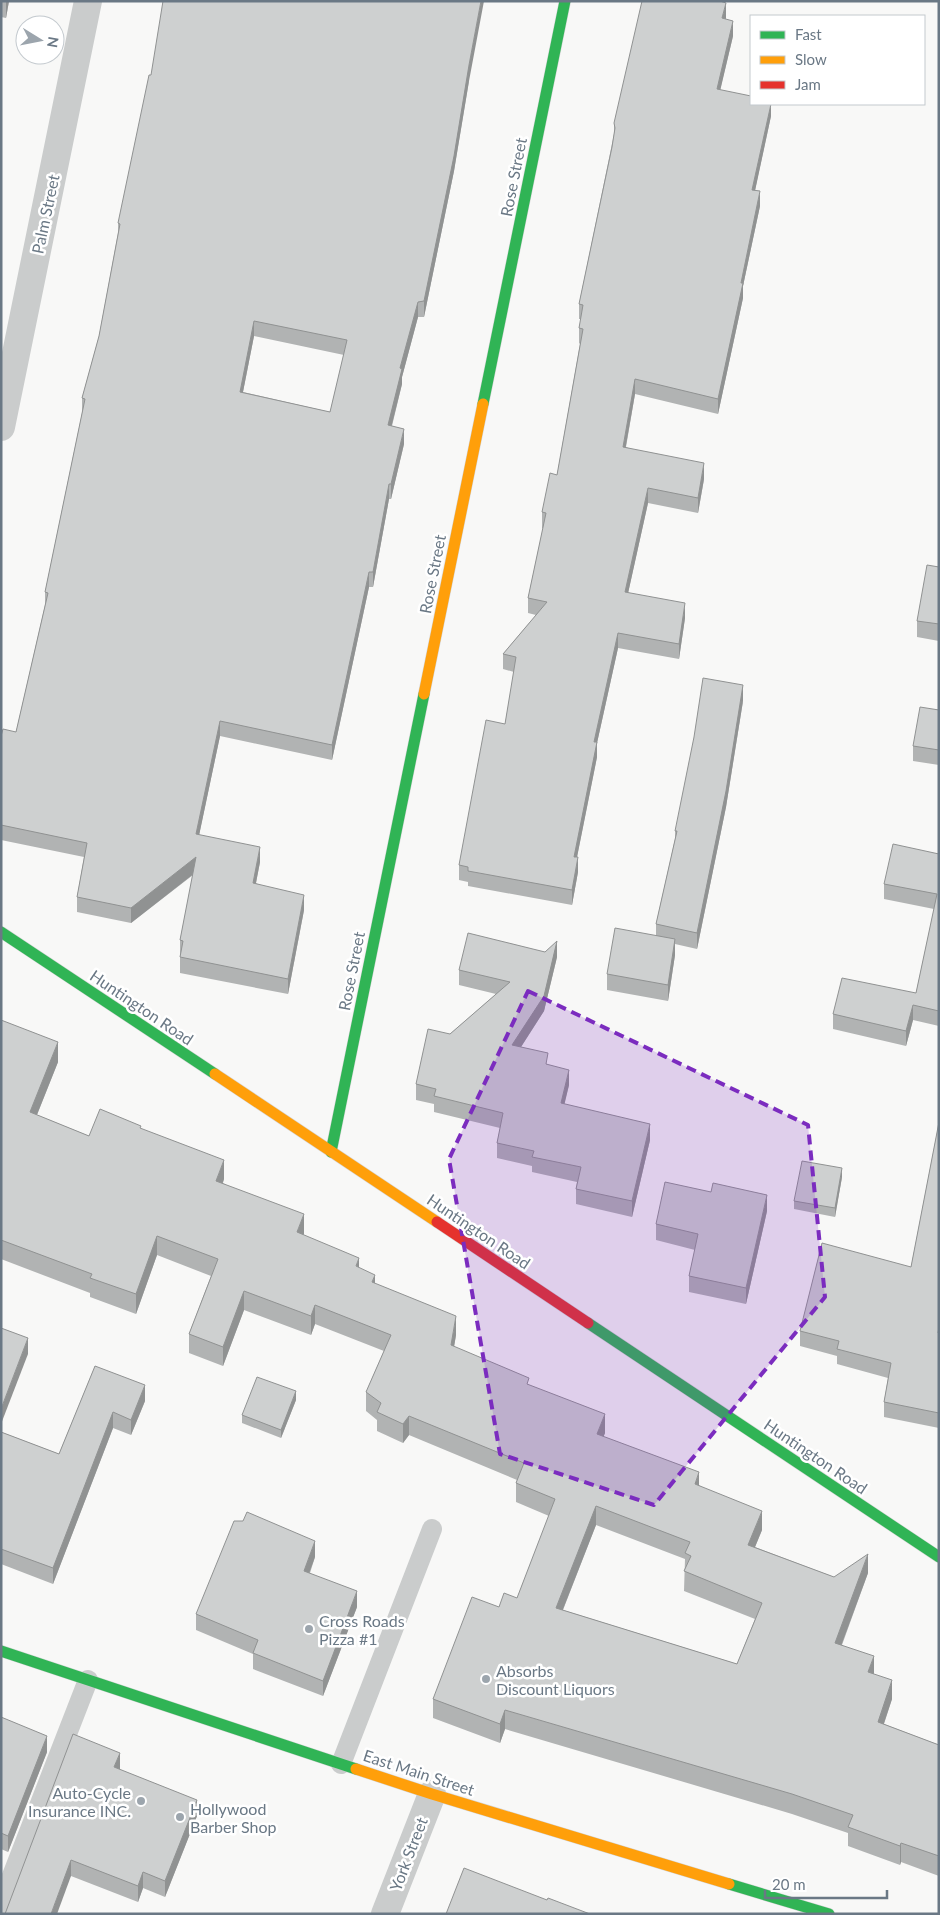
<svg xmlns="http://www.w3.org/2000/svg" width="940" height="1915" viewBox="0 0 940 1915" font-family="Lato,sans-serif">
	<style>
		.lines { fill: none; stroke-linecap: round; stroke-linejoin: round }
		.fast-casing { stroke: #d5d5d6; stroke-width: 12 }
		.slow-casing { stroke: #d5d5d6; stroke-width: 12 }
		.jam-casing { stroke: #d5d5d6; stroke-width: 12 }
		.lane { stroke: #cacccc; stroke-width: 20 }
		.street { stroke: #cacccc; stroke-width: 28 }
		.fast { stroke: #30b455; stroke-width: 11 }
		.slow { stroke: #ff9f0a; stroke-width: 11 }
		.jam { stroke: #e5322d; stroke-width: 11 }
		.wall { fill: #b1b3b3; fill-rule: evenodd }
		.shaded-wall { fill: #909292 }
		.building { fill: #ced0d0; stroke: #909292; fill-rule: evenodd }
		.marked { fill: #7b2cbf; fill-opacity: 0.2; stroke: #7b2cbf; stroke-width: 4; stroke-dasharray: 10 6; stroke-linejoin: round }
		.poi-dot { fill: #9ca5ad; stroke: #fff; stroke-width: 2 }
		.labels { text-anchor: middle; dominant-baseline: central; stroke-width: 5; stroke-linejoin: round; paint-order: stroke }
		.street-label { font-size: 16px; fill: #6a7885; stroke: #fff }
		.poi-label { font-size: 16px; fill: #6a7885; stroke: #fff; text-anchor: start }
	</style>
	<rect width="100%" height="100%" fill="#f8f8f7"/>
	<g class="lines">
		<g class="fast-casing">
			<g id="fast">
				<polyline points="483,404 565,1"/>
				<polyline points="1,932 215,1074"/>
				<polyline points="331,1152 424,694"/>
				<polyline points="588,1323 939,1557"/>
				<polyline points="1,1651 356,1769"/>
				<polyline points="729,1884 829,1914"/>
			</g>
		</g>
		<g class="slow-casing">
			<g id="slow">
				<polyline points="424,694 483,404"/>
				<polyline points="215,1074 437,1222"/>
				<polyline points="356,1769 432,1794 729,1884"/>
			</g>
		</g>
		<g class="jam-casing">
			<polyline id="jam" points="437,1222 588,1323"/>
		</g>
		<g class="lane">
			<polyline points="341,1764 432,1529"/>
			<polyline points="1,1904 88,1680"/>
		</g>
		<g class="street">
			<polyline points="1,427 88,1"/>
			<polyline points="385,1914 432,1794"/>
		</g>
		<use href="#fast" class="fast"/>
		<use href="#slow" class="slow"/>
		<use href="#jam" class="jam"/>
	</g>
	<g class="wall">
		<polygon points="1,1 9,1 6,18 1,17"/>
		<polygon points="726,18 726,19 733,36 720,90 771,104 771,116 755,190 760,206 743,286 743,298 718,414 635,394 626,447 704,479 698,513 648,503 628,593 685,618 679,659 618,648 597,743 597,757 577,857 578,872 572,905 468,886 468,882 459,880 459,865 505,724 514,672 503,669 503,654 536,615 528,613 528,598 543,528 542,528 542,512 557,475 580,344 579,343 579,328 581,319 579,319 579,304 614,134 614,123"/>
		<path d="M469,81L454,171L424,317H418L402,377V384L392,426L404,444L391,499H389L373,587H369L332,760L220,736L199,835L260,862L256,883L304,910L288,994L180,973V940L193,875L131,923L77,912V897L84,857L1,840V736L16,732L45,605V592L82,413V398L99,336L118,233V223ZM254,336L344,355L330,412L243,392Z"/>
		<polygon points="939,567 939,641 917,637 917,621"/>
		<polygon points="743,701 726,807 697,949 675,944 675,955 668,1001 607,990 607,974 656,936 656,924 675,839 675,831"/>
		<polygon points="939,710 939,765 913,761 913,746"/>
		<polygon points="939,854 939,1026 913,1020 906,1046 833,1029 833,1014 916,993 934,909 884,899 884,884"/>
		<polygon points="557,957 544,1011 521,1047 548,1065 569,1085 564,1104 650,1140 632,1217 576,1204 576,1189 577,1182 532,1172 532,1166 497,1158 497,1143 500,1128 434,1112 434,1104 416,1100 416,1084 450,1034 496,994 459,985 459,970"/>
		<path d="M1,1020L58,1062L37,1115L89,1136L141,1129L224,1179L223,1183L304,1234L303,1235L359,1268L375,1284L456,1335L454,1347L529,1385L605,1433L603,1437L699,1485L762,1530L755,1547L834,1577L868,1573L842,1645L874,1674L892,1699L884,1724L939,1745V1876L901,1862L900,1865L848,1846V1833L792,1814L505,1729L500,1743L433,1718V1699L499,1607L517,1598L549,1516L516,1502V1483L517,1480L409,1435L403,1443L377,1431V1420L366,1411V1392L384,1351L315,1324L311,1335L244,1310L223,1366L189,1353V1334L211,1276L157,1255L136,1314L90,1297V1293L1,1259ZM596,1525L685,1559L684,1591L755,1619L737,1664L563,1610Z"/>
		<polygon points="939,1122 939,1428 884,1417 884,1402 888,1378 837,1364 837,1356 800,1346 800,1331 911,1267"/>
		<polygon points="842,1177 835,1217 794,1209 794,1201"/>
		<polygon points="767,1211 746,1304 689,1292 689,1276 695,1250 656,1240 656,1224"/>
		<polygon points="95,1366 145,1401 131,1435 113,1428 53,1584 1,1564 1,1432 59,1454"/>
		<polygon points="296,1400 281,1438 242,1423 242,1415"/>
		<polygon points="315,1557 310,1573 357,1607 323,1696 253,1669 253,1654 196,1630 196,1614"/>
		<polygon points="1,1717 47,1752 8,1852 1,1849"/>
		<polygon points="120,1770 197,1816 165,1897 143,1888 138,1902 71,1876 5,1914"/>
	</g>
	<g class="shaded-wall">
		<polygon points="6,1 9,1 6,18"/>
		<polygon points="481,1 484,1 469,81 454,171 424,317 424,301"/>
		<polygon points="726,3 726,18 722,33 722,18"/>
		<polygon points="733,21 733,36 717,104 717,89"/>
		<polygon points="771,104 771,116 752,205 752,190"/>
		<polygon points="760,191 760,206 743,286 743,298 718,414 718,399 741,283"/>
		<polygon points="418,302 418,317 402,377 402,384 388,440 388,425 400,368"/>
		<polygon points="254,321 254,336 240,407 240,392"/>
		<polygon points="635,379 635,394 623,462 623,447"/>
		<polygon points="404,429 404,444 391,499 391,484"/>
		<polygon points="704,463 704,479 698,513 698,498"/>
		<polygon points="389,484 389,499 373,587 373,572"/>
		<polygon points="648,488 648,503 625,607 625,592"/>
		<polygon points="369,572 369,587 332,760 332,745"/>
		<polygon points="685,603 685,618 679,659 679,644"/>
		<polygon points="618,633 618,648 597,743 597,757 574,872 574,857 594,742"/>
		<polygon points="743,685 743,701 726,807 697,949 697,933"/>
		<polygon points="220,721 220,736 196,850 196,834"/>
		<polygon points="260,847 260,862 253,898 253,883"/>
		<polygon points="196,857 196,872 131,923 131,908"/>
		<polygon points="578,857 578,872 572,905 572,890"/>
		<polygon points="304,895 304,910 288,994 288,979"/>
		<polygon points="675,939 675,955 668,1001 668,985"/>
		<polygon points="557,941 557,957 544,1011 512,1061 512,1045"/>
		<polygon points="913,1005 913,1020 906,1046 906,1031"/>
		<polygon points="58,1042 58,1062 30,1132 30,1112"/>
		<polygon points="569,1070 569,1085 561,1119 561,1103"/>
		<polygon points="650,1124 650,1140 632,1217 632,1201"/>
		<polygon points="224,1160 224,1179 216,1200 216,1181"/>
		<polygon points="842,1168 842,1177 835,1217 835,1208"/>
		<polygon points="767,1195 767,1211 746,1304 746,1288"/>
		<polygon points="304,1214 304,1234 297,1251 297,1232"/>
		<polygon points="157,1236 157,1255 136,1314 136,1294"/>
		<polygon points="359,1258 359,1277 356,1266"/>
		<polygon points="375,1275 375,1294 372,1282"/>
		<polygon points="244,1291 244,1310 223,1366 223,1347"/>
		<polygon points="315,1305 315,1324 311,1335 311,1316"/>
		<polygon points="456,1316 456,1335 451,1364 451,1345"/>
		<polygon points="28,1338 28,1354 1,1424 1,1409"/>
		<polygon points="145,1385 145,1401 131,1435 131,1420"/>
		<polygon points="296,1391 296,1400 281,1438 281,1430"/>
		<polygon points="113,1412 113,1428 53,1584 53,1568"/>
		<polygon points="605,1414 605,1433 597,1453 597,1434"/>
		<polygon points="409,1416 409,1435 403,1443 403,1424"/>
		<polygon points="699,1472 699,1492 695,1484"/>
		<polygon points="596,1506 596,1525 556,1627 556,1608"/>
		<polygon points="762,1511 762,1530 748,1564 748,1545"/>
		<polygon points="315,1541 315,1557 304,1587 304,1571"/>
		<polygon points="868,1554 868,1573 835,1662 835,1643"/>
		<polygon points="357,1591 357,1607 323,1696 323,1681"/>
		<polygon points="874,1656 874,1675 868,1672"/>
		<polygon points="892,1680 892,1699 878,1741 878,1722"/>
		<polygon points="505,1710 505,1729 500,1743 500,1724"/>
		<polygon points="47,1736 47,1752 8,1852 8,1836"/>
		<polygon points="120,1753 120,1770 114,1767"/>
		<polygon points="197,1800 197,1816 165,1897 165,1881"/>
		<polygon points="901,1843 901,1862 900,1865 900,1846"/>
		<polygon points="71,1860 71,1876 57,1914 51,1914"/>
		<polygon points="143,1872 143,1888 138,1902 138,1886"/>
	</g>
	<g class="building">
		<path d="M163,1H481L469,65L454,156L424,301L418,302L400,368L402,369L388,425L404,429L391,484H389L373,572H369L332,745L220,721L196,834L260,847L253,883L304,895L288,979L180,957L183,941L180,940L196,857L131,908L77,897L87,843L1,825V736L3,729L16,732L48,593L45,592L85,399L82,398L99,336L120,224L118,223L149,75H151ZM254,321L347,340L330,412L240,392Z"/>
		<polygon points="642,1 720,1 726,3 722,18 733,21 717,89 751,96 751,104 771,104 752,190 760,191 741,283 743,283 718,399 635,379 623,447 704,463 698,498 648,488 625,592 685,603 679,644 618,633 594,742 597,742 574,857 578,857 572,890 468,871 468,867 459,865 486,720 505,724 516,657 503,654 547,602 528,598 546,513 542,512 550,473 557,475 583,329 579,328 583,305 579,304 612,147 615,128 614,123"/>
		<polygon points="927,565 939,567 939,624 917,621"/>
		<polygon points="703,678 743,685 726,791 697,933 656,924 677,831 675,831 694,737"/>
		<polygon points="920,707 939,710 939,750 913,746"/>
		<polygon points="893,844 939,854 939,1011 913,1005 906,1031 833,1014 842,978 916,993 937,894 884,884"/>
		<polygon points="615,928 675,939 668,985 607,974"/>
		<polygon points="468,933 545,952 557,941 544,996 512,1045 548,1053 546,1064 569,1070 561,1103 650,1124 632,1201 576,1189 581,1167 532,1157 534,1151 497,1143 503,1113 434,1096 436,1089 416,1084 428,1029 450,1034 510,982 459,970"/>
		<path d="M1,1020L58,1042L30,1112L89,1136L100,1109L141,1126L140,1128L224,1160L216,1181L304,1214L297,1232L359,1258L356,1266L375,1275L372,1282L456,1316L451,1345L529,1378L527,1384L605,1414L597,1434L699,1472L695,1484L762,1511L748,1545L834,1577L868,1554L835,1643L874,1656L868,1672L892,1680L878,1722L939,1745V1856L901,1843L900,1846L848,1827L853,1815L792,1794L505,1710L500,1724L433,1699L472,1597L499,1607L504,1593L517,1598L555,1499L516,1483L524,1463L409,1416L403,1424L377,1412L381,1403L366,1392L391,1335L315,1305L311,1316L244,1291L223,1347L189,1334L218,1259L157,1236L136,1294L90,1278L92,1274L1,1240ZM596,1506L690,1542L685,1553L691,1556L684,1571L762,1603L737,1664L556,1608Z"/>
		<polygon points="939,1122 939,1327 938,1333 939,1333 939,1413 884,1402 891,1363 837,1349 839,1341 800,1331 822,1243 911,1267"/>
		<polygon points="802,1161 842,1168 835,1208 794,1201"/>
		<polygon points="665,1182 711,1192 713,1183 767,1195 746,1288 689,1276 698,1234 656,1224"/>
		<polygon points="1,1328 28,1338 1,1409"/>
		<polygon points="95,1366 145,1385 131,1420 113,1412 53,1568 1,1549 1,1432 59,1454"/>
		<polygon points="257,1377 296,1391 281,1430 242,1415"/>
		<polygon points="247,1512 315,1541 304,1571 357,1591 323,1681 253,1653 258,1640 196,1614 234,1521 243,1521"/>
		<polygon points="1,1717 47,1736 8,1836 1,1833"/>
		<polygon points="73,1734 120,1753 114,1767 197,1800 165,1881 143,1872 138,1886 71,1860 51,1914 5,1914"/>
		<polygon points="464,1868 547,1900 548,1898 590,1914 446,1914"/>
	</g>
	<path class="marked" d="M528,991L808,1125L825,1297L654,1505L500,1454L449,1159Z"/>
	<g class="poi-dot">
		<circle cx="309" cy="1629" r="5"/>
		<circle cx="486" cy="1679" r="5"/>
		<circle cx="141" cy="1801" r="5"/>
		<circle cx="180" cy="1817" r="5"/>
	</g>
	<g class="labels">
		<g class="street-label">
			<text transform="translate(513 177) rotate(-79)">Rose Street</text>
			<text transform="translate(45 214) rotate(-78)">Palm Street</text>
			<text transform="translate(432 574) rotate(-79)">Rose Street</text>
			<text transform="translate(351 971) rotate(-79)">Rose Street</text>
			<text transform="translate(142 1007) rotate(34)">Huntington Road</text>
			<text transform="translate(479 1231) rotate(34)">Huntington Road</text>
			<text transform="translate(816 1456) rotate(34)">Huntington Road</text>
			<text transform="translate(419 1772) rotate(18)">East Main Street</text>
			<text transform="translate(408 1854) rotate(-69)">York Street</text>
		</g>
		<g class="poi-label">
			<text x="319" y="1620">Cross Roads<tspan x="319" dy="18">Pizza #1</tspan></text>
			<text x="496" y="1670">Absorbs<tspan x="496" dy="18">Discount Liquors</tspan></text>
			<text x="131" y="1792" text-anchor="end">Auto-Cycle<tspan x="131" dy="18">Insurance INC.</tspan></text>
			<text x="190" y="1808">Hollywood<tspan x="190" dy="18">Barber Shop</tspan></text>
		</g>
	</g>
	<rect width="940" height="1915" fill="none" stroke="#6a7885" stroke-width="5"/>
	<rect x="750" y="15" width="175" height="90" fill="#ffffff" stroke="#c3c9ce"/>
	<rect x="760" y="31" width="25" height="8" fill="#30b455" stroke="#c3c9ce"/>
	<text x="795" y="40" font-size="15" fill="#6a7885">Fast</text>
	<rect x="760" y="56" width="25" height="8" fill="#ff9f0a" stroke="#c3c9ce"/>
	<text x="795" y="65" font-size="15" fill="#6a7885">Slow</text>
	<rect x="760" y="81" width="25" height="8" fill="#e5322d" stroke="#c3c9ce"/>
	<text x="795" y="90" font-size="15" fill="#6a7885">Jam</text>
	<g transform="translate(40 40) rotate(100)"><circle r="24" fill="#ffffff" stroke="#c3c9ce"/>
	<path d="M0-4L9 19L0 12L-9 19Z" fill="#9ca5ad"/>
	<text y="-8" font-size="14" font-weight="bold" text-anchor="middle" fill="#6a7885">N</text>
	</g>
	<path d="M765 1890v8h122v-8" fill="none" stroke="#6a7885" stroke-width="2.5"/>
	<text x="772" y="1890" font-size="15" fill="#6a7885" stroke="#ffffff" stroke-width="4" paint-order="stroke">20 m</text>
</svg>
